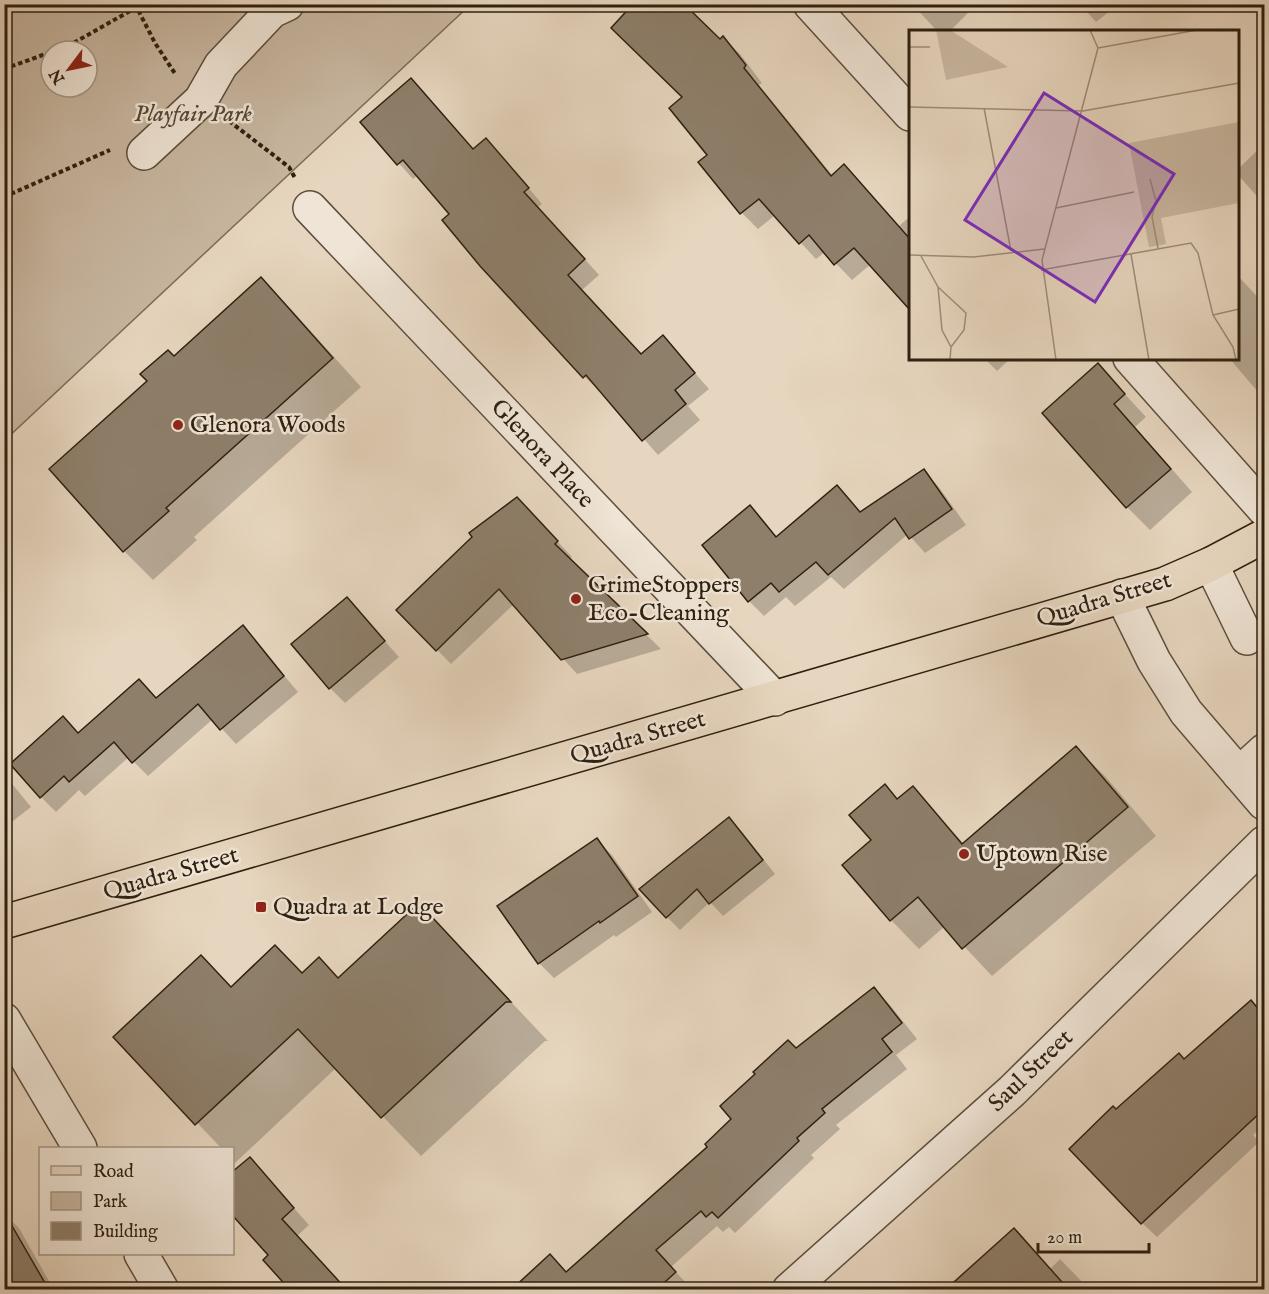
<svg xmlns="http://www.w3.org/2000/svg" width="1269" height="1294" viewBox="0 0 1269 1294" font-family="'IM FELL English',serif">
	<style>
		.green { fill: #c8b7a1; stroke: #7b6c58; stroke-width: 1.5; fill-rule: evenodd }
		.shadow { fill: #0003 }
		.building { fill: #8e7f6b; stroke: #2e2010; stroke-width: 1.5 }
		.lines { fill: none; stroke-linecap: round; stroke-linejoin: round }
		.minor-casing { stroke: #5c4e3c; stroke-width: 36 }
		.major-casing { stroke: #2e2010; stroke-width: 36 }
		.path { stroke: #2e2010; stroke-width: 4; stroke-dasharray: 4.5 3; stroke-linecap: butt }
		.minor { stroke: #efe4d5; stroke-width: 33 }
		.major { stroke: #e7d6bf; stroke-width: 33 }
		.poi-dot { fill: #8f2418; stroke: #efe4d5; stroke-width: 2 }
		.labels { text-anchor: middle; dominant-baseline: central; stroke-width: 5; stroke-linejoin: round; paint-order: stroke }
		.park-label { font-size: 24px; font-style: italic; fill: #544634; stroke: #efe4d5 }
		.poi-label { font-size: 24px; fill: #2e2010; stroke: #efe4d5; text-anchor: start }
		.street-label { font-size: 24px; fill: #2e2010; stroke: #efe4d5 }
		.inset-road { fill: none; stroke: #9d8d79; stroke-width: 1.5 }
		.view { fill: #7b2cbf; fill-opacity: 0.15; stroke: #7b2cbf; stroke-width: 3 }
		.inset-edge { fill: none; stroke: #2e2010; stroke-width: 3 }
	</style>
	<rect width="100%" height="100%" fill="#e7d6bf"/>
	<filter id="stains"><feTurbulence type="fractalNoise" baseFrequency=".00333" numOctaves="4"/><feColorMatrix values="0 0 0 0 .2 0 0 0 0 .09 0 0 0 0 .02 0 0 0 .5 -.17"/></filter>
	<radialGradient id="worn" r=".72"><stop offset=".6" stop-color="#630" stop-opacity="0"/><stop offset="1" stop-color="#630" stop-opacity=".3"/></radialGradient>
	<path class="green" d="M5,5H470L5,440ZM51,51H87V87H51Z"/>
	<g class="shadow">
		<polygon points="617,4 682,4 720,41 723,38 740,54 762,83 759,85 833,176 860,183 899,226 907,219 910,222 910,307 871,264 852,280 825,252 816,259 775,215 758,229 742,213 700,162 709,155 684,97 626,14"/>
		<polygon points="912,4 977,4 949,32 938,32"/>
		<polygon points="1080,4 1119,4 1096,22"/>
		<polygon points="426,95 474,150 501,155 542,204 538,207 599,275 582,290 642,355 663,337 709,389 688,406 700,420 658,455 601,390 599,391 584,376 418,175 413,179 362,122"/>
		<polygon points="1264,144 1264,204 1238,175 1238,169"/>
		<polygon points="1238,276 1264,304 1264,399 1229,358 1238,358"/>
		<polygon points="261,279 290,308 361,387 194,537 197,540 153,580 124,551 51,469"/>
		<polygon points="984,358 1011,358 997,371"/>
		<polygon points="1098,365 1146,417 1135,427 1192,492 1150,530 1127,507 1044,413"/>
		<polygon points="923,471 938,486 966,525 925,553 908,534 844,589 831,577 795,606 786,597 764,616 749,601 750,507 778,538 861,513"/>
		<polygon points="532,514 572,557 569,559 661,649 577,674 514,604 451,664 398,610"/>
		<polygon points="347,599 399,657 345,703 330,688"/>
		<polygon points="243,627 298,692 236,744 213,719 148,776 129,757 85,796 79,790 56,812 41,797 79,735 157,699"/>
		<polygon points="1076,748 1105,776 1156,836 992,976 945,926 919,949 891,920 873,841 885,786 899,800 913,788 964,844"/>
		<polygon points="4,774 31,807 4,828"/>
		<polygon points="729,819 742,832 775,874 723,916 710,902 680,930 667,917"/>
		<polygon points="597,840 612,855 652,912 616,937 614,935 554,978 539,963"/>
		<polygon points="419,905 548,1041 545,1041 421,1156 336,1068 235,1163 232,1160 232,1148 221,1148 116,1037 201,957 232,988 303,974 339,979"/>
		<polygon points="874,989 890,1005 917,1039 896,1055 907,1069 836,1125 840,1129 811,1155 814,1158 735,1233 729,1227 723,1232 717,1226 671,1267 691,1288 689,1290 513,1290 566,1273 709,1147 797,1050"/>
		<polygon points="1251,1002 1264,1016 1264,1125 1253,1135 1259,1142 1157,1237 1142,1223 1116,1111 1185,1061"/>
		<polygon points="250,1159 309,1225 297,1236 347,1290 293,1290 270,1255"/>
		<polygon points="4,1214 19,1228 54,1290 4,1290"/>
		<polygon points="1028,1245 1050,1269 1060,1259 1090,1290 948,1290"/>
	</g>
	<g class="building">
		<polygon points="633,4 684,4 720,39 723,36 746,65 744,68 831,176 844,164 910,239 910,310 854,248 834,265 809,235 799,244 759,199 740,214 698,162 707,155 669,108 682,97 611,28"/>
		<polygon points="411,78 473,149 486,138 529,188 524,192 585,259 568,275 641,354 663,335 695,373 675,390 686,404 642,441 586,375 583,378 480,266 442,220 449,214 403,160 397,165 360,122"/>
		<polygon points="261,277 333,358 166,508 169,511 123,552 49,469 147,381 140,374 168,350 174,356"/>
		<polygon points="1098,363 1125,394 1114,404 1171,469 1126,508 1042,413"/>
		<polygon points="924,469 952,509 909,539 895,518 828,575 816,562 779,592 771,583 748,602 702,545 750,505 776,537 837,485 860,512"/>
		<polygon points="517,497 558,541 555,544 648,634 561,660 499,589 436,651 396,610 472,537 469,533"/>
		<polygon points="347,597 385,641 329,689 291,644"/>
		<polygon points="243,625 284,676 220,730 198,704 132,763 114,742 69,782 64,776 40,798 10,764 63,716 78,733 139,679 156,698"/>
		<polygon points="1076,746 1128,807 962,949 918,897 890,921 842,865 871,840 849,815 885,784 897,799 913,786 962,844"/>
		<polygon points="729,817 763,860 709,904 697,889 666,918 639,889"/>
		<polygon points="597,838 638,896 600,923 599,921 538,964 497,906"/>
		<polygon points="419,903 511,1002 506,1002 381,1118 298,1029 195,1125 113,1037 201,955 231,987 275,945 302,973 319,957 338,978"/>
		<polygon points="874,987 902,1023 882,1039 892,1052 822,1109 825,1113 797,1138 799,1141 718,1218 712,1212 706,1217 701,1211 656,1250 676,1272 656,1290 511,1290 550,1254 566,1272 707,1147 705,1144 731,1119 720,1106 755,1074 753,1072 788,1040 796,1048"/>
		<polygon points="1251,1000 1264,1016 1264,1109 1141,1224 1069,1149 1113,1106 1116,1109 1179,1053 1184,1059"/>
		<polygon points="250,1157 294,1208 282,1219 347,1290 290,1290 263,1260 268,1255 232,1215 232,1172"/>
		<polygon points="4,1212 49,1290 4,1290"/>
		<polygon points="1014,1228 1069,1290 945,1290"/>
	</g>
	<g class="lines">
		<g class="minor-casing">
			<g id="minor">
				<polyline points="810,4 910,114"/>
				<polyline points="144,153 201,100 221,65 272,11 287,4"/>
				<polyline points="310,208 775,699"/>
				<polyline points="1130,358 1264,509"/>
				<polyline points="1211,564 1247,638"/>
				<polyline points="1122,596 1154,661 1186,712 1264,803"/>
				<polyline points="1239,774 1264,751"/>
				<polyline points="4,1020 80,1148"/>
				<polyline points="141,1254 162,1290"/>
				<polyline points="789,1290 1012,1091 1264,843"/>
			</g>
		</g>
		<g class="major-casing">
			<polyline id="major" points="4,922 1165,584 1211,564 1264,536"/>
		</g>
		<g class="path">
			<polyline points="135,4 155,43 176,75"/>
			<polyline points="53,51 70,45 137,7"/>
			<polyline points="4,69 51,52"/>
			<polyline points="229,121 289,167 295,178"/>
			<polyline points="4,197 110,150"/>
		</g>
		<use href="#minor" class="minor"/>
		<use href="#major" class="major"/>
	</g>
	<g class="poi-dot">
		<circle cx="178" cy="425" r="6"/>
		<circle cx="576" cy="599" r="6"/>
		<circle cx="964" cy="854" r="6"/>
		<rect x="255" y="901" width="12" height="12" rx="3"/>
	</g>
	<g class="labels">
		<g class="park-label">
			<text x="193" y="114">Playfair Park</text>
		</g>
		<g class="poi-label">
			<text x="190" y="425">Glenora Woods</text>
			<text x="588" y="585">GrimeStoppers<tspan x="588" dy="28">Eco-Cleaning</tspan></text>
			<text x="976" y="854">Uptown Rise</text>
			<text x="273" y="907">Quadra at Lodge</text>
		</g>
		<g class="street-label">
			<text transform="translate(542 454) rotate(47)">Glenora Place</text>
			<text transform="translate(1104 600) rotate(-17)">Quadra Street</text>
			<text transform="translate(638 738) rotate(-16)">Quadra Street</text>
			<text transform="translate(171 874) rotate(-16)">Quadra Street</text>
			<text transform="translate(1031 1071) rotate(-44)">Saul Street</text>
		</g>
	</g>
	<g transform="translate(909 30)">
		<rect width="330" height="330" fill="#e7d6bf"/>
		<path d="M27,0H41L99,37L37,50ZM330,92V173L252,188L257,214L240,217L220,113Z" fill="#c8b7a1"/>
		<path class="inset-road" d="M0,17H21M189,18L288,0M0,77L174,81L330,53M75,78L102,221M241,149L247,171L243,187L249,218M147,178L225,162M222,224L240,330M0,225L65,227L135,219M12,226L29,257L33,300L42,317L41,330M132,240L282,213L289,223L304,285L324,317L327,330M29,257L57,283L55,300L42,317M304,285L330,279M147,330L133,230L189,18L181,0"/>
		<path class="view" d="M135,63L265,144L186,272L56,190Z"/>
		<rect width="330" height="330" class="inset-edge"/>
	</g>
	<rect width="1269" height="1294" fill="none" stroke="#e7d6bf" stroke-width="24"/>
	<rect x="6" y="6" width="1257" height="1282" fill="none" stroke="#2e2010" stroke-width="3"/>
	<rect x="12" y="12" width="1245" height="1270" fill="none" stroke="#2e2010" stroke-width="1.5"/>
	<rect x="39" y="1147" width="195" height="108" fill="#efe4d5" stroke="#a29686" stroke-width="1.5"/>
	<rect x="51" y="1166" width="30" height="9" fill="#e7d6bf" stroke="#a29686" stroke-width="1.5"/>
	<text x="93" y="1177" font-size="18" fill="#2e2010">Road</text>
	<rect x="51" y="1192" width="30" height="18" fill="#c8b7a1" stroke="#a29686" stroke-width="1.5"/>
	<text x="93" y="1207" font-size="18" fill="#2e2010">Park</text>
	<rect x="51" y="1222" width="30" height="18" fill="#8e7f6b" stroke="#a29686" stroke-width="1.5"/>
	<text x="93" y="1237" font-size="18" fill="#2e2010">Building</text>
	<g transform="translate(69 69) rotate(238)"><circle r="28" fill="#efe4d5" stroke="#a29686" stroke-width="1.5"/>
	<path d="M0-4.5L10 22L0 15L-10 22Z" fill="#8f2418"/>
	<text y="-9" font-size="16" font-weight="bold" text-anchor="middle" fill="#2e2010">N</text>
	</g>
	<path d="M1038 1243v9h111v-9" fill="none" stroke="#2e2010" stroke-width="3"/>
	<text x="1047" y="1243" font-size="18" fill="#2e2010" stroke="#efe4d5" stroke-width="4.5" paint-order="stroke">20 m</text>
	<rect width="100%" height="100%" filter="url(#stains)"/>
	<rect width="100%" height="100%" fill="url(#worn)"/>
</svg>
